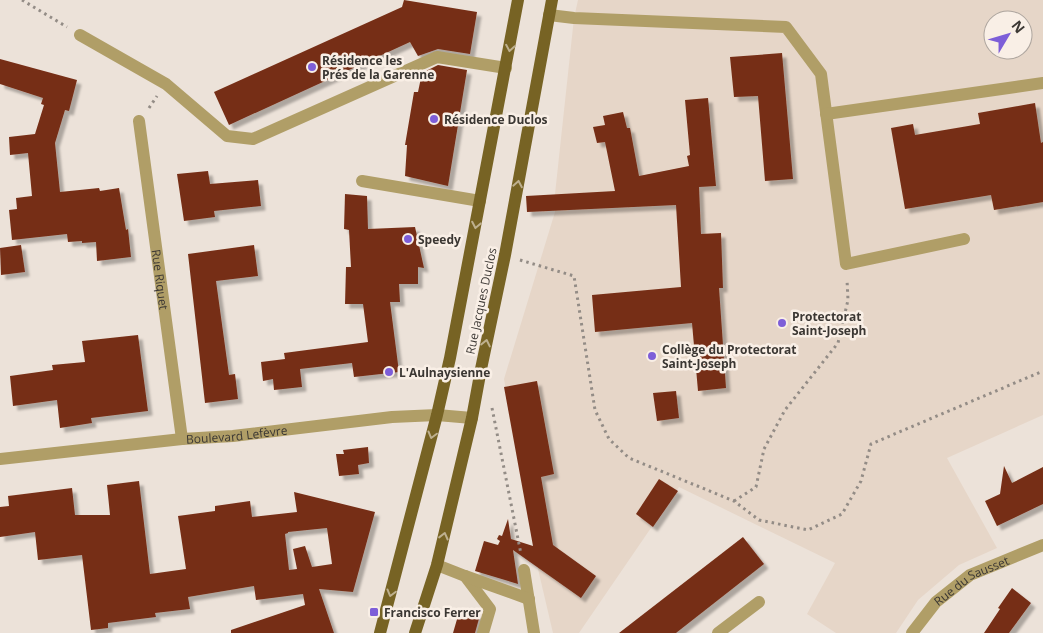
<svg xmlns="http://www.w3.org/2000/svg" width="1043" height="633" viewBox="0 0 1043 633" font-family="'Open Sans',sans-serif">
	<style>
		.built { fill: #e6d6c8; fill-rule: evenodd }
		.building { fill: #762e16; fill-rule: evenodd; filter: url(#shadow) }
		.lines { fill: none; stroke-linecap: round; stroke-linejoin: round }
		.path { stroke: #938c86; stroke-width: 3; stroke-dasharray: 2.5 4; stroke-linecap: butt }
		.minor { stroke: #b09e67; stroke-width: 12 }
		.major { stroke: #776324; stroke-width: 12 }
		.oneway { stroke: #beb08f }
		.poi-dot { fill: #7d5ed8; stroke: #f9efe6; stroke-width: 2 }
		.labels { text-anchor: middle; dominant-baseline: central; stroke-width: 5; stroke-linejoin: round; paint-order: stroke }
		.poi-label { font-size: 12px; font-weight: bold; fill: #3b3733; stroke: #f9efe6; text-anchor: start }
		.street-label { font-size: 12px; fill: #3b3733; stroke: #f9efe6 }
	</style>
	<defs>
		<filter id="shadow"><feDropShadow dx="4.5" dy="4.5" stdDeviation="1" flood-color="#0004"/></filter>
	</defs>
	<rect width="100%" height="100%" fill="#ece2d9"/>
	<path class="built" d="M578,0H1043V415L947,458L997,548L959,565L918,600L896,633H836L807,614L835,563L679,487L579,633H553L538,569L504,379L555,212V194L574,18ZM993,20H1023V50H993Z"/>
	<g class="building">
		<polygon points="404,0 477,12 470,54 438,49 418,56 410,42 229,125 214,92 402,7"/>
		<polygon points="782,53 793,179 765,181 758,96 734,97 730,57"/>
		<polygon points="0,59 77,80 69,111 65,110 55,143 60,192 99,188 100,191 119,188 126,230 128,229 131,257 97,261 96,242 82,243 82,241 68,242 67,234 12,240 9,210 17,209 16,198 32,196 28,153 10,155 9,137 35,134 44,105 41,104 43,98 0,84"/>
		<polygon points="438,65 467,70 448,186 405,176 407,145 405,145 414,92 418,92 422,73"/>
		<polygon points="708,98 716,186 699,187 701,234 721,233 723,288 719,288 726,388 698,391 692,323 595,332 592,295 681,287 676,205 527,212 526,196 615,191 605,142 597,143 593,127 605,125 603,116 623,112 627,128 630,128 639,176 689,166 687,156 690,155 685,100"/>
		<polygon points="1035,103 1041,143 1043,142 1043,202 994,210 991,195 905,209 891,128 913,124 915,135 980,124 978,113"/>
		<polygon points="208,171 210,184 258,180 261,206 214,211 215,217 184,221 177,174"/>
		<polygon points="345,194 367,196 368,229 415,227 424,268 418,267 418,284 399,284 400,302 390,302 399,372 354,377 352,363 300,369 302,387 274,390 273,379 263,381 261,362 285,359 284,353 368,342 363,304 345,304 346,267 351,267 349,230 344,229"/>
		<polygon points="21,245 25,272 1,275 0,248"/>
		<polygon points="254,245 258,276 216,281 229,375 235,374 238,399 205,403 188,254"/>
		<polygon points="138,335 148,411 91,418 92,423 60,428 57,400 13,406 10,376 53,370 52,365 85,362 82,341"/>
		<polygon points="537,381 554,474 541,477 553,545 596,576 581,598 513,550 518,584 475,571 484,541 498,545 500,541 497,539 499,535 502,536 508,519 511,539 533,546 504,387"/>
		<polygon points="676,391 679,418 657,421 653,393"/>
		<polygon points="368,447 369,463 358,465 359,474 339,476 336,454 344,454 343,450"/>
		<polygon points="1004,466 1012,483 1043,467 1043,504 997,526 985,501 1000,494"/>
		<polygon points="659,479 678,491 653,527 636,514"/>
		<path d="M139,481L150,574L186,569L178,516L215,511V506L250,501L252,517L297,512L294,492L375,512L353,592L319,589L334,633H231V630L305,605L303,594L256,600L254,586L188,597L190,609L155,613L156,617L108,623V628L91,630L82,555L38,560L35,532L0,537V507L9,506L8,496L72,488L75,515H110L107,485ZM327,528L332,564L312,567L305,546L293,549L297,569L289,570L285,534L288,533V532Z"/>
		<polygon points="743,537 764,564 676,633 619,633"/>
		<polygon points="1012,588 1031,603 1009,633 984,633 1000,609 998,608"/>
		<polygon points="460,609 480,615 475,633 453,633"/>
	</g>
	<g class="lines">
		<g class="path">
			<polyline points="22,0 67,27"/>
			<polyline points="149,108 157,96"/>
			<polyline points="520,260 574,276 595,410 609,439 629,458 734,501 759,520 808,530 842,514 861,481 871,444 1043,371"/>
			<polyline points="492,408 521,554"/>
			<polyline points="734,501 756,487 764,449 785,410 838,343 848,300 847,280"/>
		</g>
		<g class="minor">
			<polyline points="549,15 574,18 786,27 821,74 846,264 964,239"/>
			<polyline points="80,35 166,84 227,136 253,139 437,57 506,68"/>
			<polyline points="826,114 1043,83"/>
			<path id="s1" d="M139,121L182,439"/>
			<polyline points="362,181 480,201"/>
			<path id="s2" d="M0,459L182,439L233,436L392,417L437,415L472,418"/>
			<polyline points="437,565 465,576 490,609 483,633"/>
			<polyline points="524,570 534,633"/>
			<polyline points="465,576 529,599"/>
			<polyline points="718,633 759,602"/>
			<path id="s3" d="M912,633L936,602L970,575L1043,545"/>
		</g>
		<g class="major">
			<polyline points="380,633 437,415 450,358 518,0"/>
			<polyline points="415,633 437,565 472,418 481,369 505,255 552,0"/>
		</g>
	</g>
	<defs><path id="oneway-chevron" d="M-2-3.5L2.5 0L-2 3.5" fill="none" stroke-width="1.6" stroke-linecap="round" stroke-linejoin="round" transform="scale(1.25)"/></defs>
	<g class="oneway">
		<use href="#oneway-chevron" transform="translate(510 48) rotate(100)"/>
		<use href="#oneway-chevron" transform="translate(518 184) rotate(-80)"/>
		<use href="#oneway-chevron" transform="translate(476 225) rotate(101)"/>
		<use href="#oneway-chevron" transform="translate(486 343) rotate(-78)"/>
		<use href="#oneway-chevron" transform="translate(432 435) rotate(105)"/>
		<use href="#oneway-chevron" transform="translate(444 536) rotate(-76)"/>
		<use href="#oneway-chevron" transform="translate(391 593) rotate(105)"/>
	</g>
	<g class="poi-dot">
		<circle cx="312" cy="67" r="5"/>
		<circle cx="434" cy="119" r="5"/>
		<circle cx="408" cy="239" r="5"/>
		<circle cx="782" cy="323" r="5"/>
		<circle cx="652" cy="356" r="5"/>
		<circle cx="389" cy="372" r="5"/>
		<rect x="369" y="607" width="10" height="10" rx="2.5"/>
	</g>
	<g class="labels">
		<g class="poi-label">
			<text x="322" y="60">Résidence les<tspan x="322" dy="14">Prés de la Garenne</tspan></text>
			<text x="444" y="119">Résidence Duclos</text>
			<text x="418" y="239">Speedy</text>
			<text x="792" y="316">Protectorat<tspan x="792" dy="14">Saint-Joseph</tspan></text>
			<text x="662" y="349">Collège du Protectorat<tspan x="662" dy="14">Saint-Joseph</tspan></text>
			<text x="399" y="372">L'Aulnaysienne</text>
			<text x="384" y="612">Francisco Ferrer</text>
		</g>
		<g class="street-label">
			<text stroke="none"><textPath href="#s1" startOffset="160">Rue Riquet</textPath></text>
			<text transform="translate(481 301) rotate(-78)">Rue Jacques Duclos</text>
			<text stroke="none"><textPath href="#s2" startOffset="238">Boulevard Lefèvre</textPath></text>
			<text stroke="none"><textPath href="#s3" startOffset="81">Rue du Sausset</textPath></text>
		</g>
	</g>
	<g transform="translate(1008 35) rotate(52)"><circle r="24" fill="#f9efe6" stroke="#ada59e"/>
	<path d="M0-4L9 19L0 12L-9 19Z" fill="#7d5ed8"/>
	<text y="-8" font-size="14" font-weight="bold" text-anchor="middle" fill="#3b3733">N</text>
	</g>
</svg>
